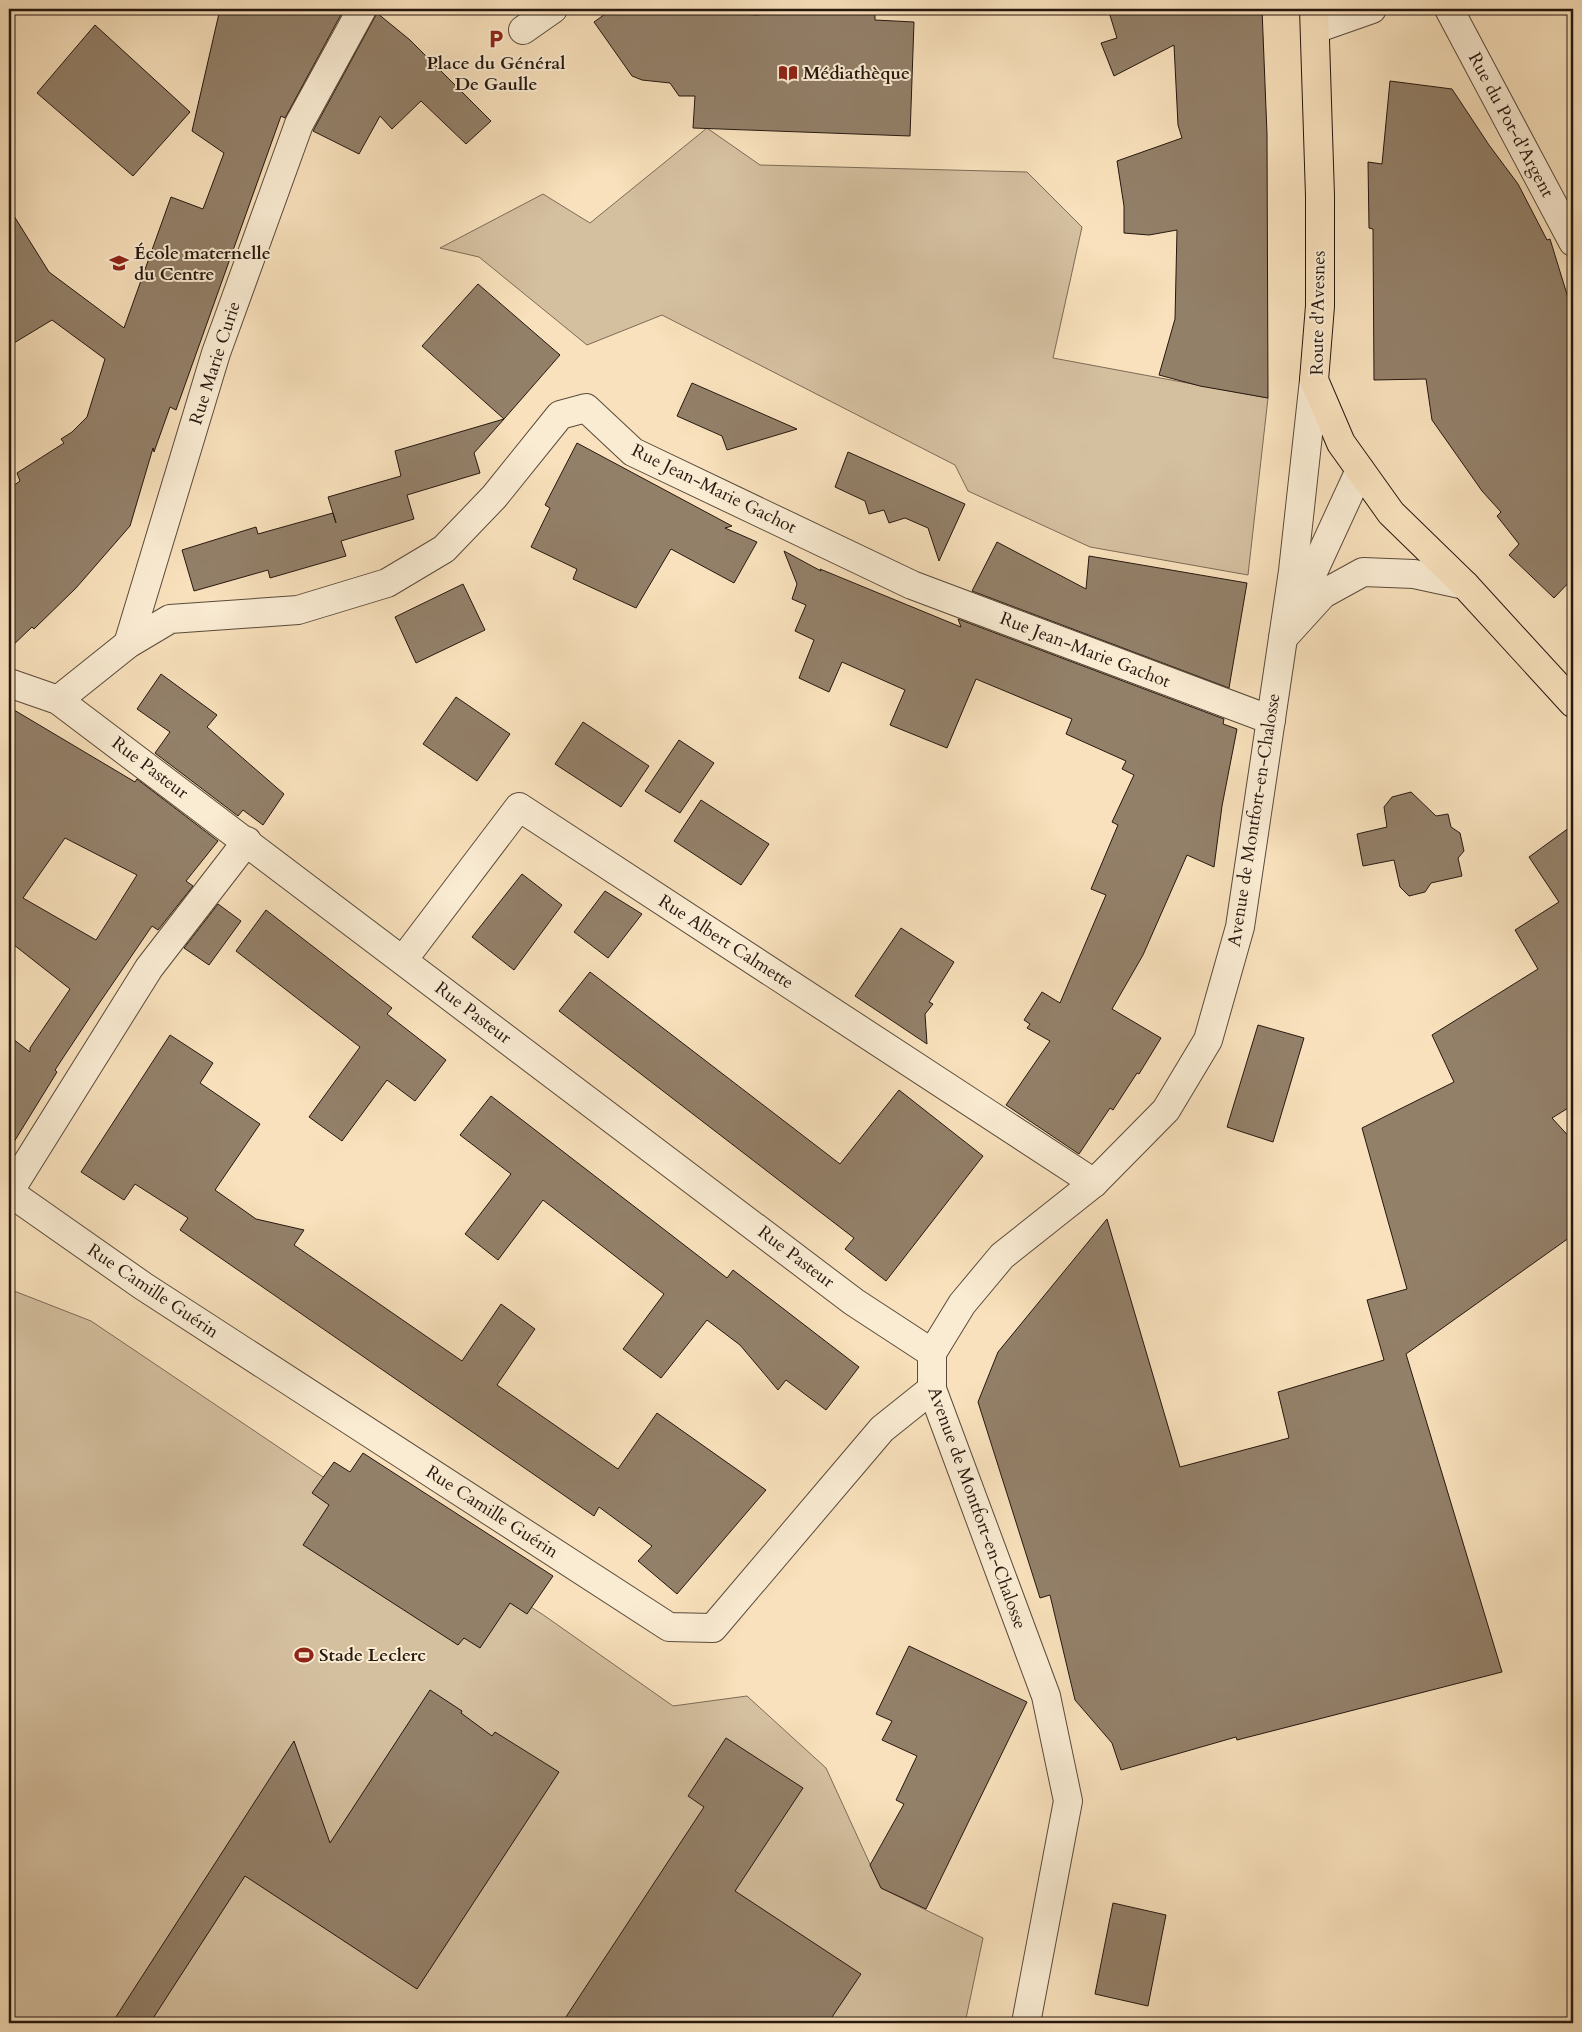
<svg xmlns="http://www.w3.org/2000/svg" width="1582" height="2032" viewBox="0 0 1582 2032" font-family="Cardo,serif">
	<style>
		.green { fill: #d4bf9f; stroke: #7d6b57 }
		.building { fill: #938069; stroke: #26170f; fill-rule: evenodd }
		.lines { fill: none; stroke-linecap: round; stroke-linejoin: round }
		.minor-casing { stroke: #5a4a3a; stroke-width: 30 }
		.major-casing { stroke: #26170f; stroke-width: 30 }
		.minor { stroke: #faecd3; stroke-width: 28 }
		.major { stroke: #f8e1bc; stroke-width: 28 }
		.labels { text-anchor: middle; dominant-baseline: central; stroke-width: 4; stroke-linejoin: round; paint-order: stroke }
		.poi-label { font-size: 18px; font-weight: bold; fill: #26170f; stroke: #faecd3; text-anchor: start }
		.street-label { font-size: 18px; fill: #26170f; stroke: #faecd3 }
	</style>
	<rect width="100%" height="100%" fill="#f8e1bc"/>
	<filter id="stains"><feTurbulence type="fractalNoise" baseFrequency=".004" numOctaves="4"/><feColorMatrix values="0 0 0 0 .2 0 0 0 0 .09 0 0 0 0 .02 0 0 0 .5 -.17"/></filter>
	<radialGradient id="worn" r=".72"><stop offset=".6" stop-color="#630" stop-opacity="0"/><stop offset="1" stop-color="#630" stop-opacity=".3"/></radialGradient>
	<g class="green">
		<polygon points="707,128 760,165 1027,172 1082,227 1053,358 1268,398 1248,575 1090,547 968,491 955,465 662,315 587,345 479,257 440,248 543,194 590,223"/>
		<polygon points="9,1289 91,1321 317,1473 542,1614 673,1706 747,1696 826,1768 881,1888 983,1938 965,2023 9,2023"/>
	</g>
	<g class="building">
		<polygon points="220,9 344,9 285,118 281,116 176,410 170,407 154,452 153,448 130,526 76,588 34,629 32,627 9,649 9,489 20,481 17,473 64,443 61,439 72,432 87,417 105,359 52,320 9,346 9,208 49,272 124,328 171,197 203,209 224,153 192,131"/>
		<polygon points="612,9 679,9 679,11 759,15 760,9 875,9 875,20 914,22 910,136 693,128 695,96 679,96 670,83 642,80 632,76 594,22"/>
		<polygon points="1108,9 1262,9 1267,134 1268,398 1200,386 1159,375 1175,319 1177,230 1149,235 1124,233 1124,206 1117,161 1182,138 1178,125 1174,45 1114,76 1101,43 1117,38"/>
		<polygon points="377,13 410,40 491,121 466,144 421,101 392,129 380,116 359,154 313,131"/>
		<polygon points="95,25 190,112 133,176 37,93"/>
		<polygon points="1390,81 1452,89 1489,145 1518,184 1547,240 1550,239 1573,314 1573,578 1554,598 1509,555 1519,544 1497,516 1501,512 1482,491 1432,420 1426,379 1374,380 1373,229 1369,228 1368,162 1382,164"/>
		<polygon points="478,284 560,355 504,419 422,346"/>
		<polygon points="692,383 797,429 727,450 722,436 677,416"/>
		<polygon points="504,419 474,453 480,473 407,495 414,519 341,541 346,556 270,578 268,570 194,591 182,550 256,527 258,534 333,513 336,523 328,497 401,476 395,451"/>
		<polygon points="577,443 732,526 725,528 757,542 734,583 671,549 636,608 573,579 577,569 531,547 550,508 545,505"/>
		<polygon points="848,452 965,504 939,561 928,528 905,518 889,523 884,510 869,514 865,501 835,487"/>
		<polygon points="997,542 1086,589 1089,556 1247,583 1229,688 972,591"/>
		<polygon points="784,551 821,571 820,569 956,625 961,627 958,619 1224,719 1223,724 1237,729 1222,806 1214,867 1187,855 1143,955 1112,1009 1161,1038 1139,1074 1137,1073 1113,1110 1110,1108 1079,1154 1006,1105 1050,1041 1027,1028 1030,1024 1024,1020 1042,992 1060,1003 1106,895 1091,889 1118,825 1112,822 1134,775 1122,769 1126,761 1066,734 1072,719 976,679 947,748 890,725 905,690 842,662 829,692 799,678 814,640 795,631 806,605 792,599 797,584"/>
		<polygon points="463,584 485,630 416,663 395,617"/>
		<polygon points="161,674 217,715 207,727 284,794 263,825 243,810 238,816 155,753 170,732 137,709"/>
		<polygon points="456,697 510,734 477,781 423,744"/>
		<path d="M9,707L135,782L137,779L218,841L186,881L193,886L158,930L152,926L96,1008L55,1070L57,1072L9,1150V1036L30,1052V1048L70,989L9,941ZM65,838L137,875L96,940L23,898Z"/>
		<polygon points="583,722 649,766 621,807 555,764"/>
		<polygon points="679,740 714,763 680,813 645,791"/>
		<polygon points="1411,792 1436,816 1448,814 1451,827 1460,833 1464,851 1458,858 1462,876 1431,883 1425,892 1409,896 1400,887 1394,860 1363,866 1357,834 1387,827 1384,807 1392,797"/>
		<polygon points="701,800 769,844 741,885 674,841"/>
		<polygon points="1573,825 1573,1105 1552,1118 1573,1141 1573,1235 1406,1354 1502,1672 1237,1740 1236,1737 1121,1770 1112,1743 1075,1700 1050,1595 1040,1598 978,1402 998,1352 1107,1219 1180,1467 1289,1438 1278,1392 1384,1360 1367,1300 1407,1289 1362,1128 1454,1082 1432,1035 1538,969 1515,930 1559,902 1529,857"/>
		<polygon points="522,874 562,905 514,970 472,937"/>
		<polygon points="605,891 642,914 608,958 574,932"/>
		<polygon points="218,904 241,921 209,965 184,948"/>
		<polygon points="266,910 392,1008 387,1014 446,1060 415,1101 387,1080 342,1141 309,1117 360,1047 236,951"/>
		<polygon points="901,928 954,962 929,1002 933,1004 925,1014 927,1044 855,996"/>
		<polygon points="590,972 840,1164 899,1090 983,1156 886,1281 845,1249 854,1238 559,1011"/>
		<polygon points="1258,1025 1304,1038 1273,1142 1227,1127"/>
		<polygon points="170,1035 213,1063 200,1083 260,1124 215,1190 256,1219 304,1230 294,1245 462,1361 501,1304 535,1329 497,1385 618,1469 657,1413 766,1490 677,1594 638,1561 652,1546 599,1507 594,1516 180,1230 188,1218 135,1184 124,1200 81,1172"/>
		<polygon points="491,1096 727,1278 733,1270 859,1367 826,1410 786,1380 778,1390 740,1345 707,1320 661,1378 623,1349 664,1294 543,1200 498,1260 465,1234 511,1174 460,1135"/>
		<polygon points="363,1453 553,1576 527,1614 510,1603 480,1648 464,1638 458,1645 303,1545 329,1505 312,1493 334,1462 350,1472"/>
		<polygon points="909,1646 1027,1702 926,1909 881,1888 870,1865 904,1804 896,1800 917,1756 882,1740 892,1721 876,1714"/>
		<polygon points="430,1690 462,1711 461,1713 492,1736 495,1732 559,1772 417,1989 245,1876 150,2023 112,2023 294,1741 330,1843"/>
		<polygon points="726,1738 803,1788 735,1891 861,1974 828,2023 562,2023 704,1807 688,1796"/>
		<polygon points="1113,1903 1166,1915 1148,2006 1095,1994"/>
	</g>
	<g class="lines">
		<g class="minor-casing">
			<g id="minor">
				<polyline points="1449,9 1573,242"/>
				<polyline points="1315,29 1372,9"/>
				<polyline points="523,30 553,9"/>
				<polyline points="1296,609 1360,470"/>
				<polyline points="1283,638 1323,594 1363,572 1414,574 1465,585"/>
				<polyline points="128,644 216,353 299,124 362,9"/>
				<polyline points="9,683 58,700 854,1302 932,1353"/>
				<polyline points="58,700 128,644 170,619 298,610 387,583 444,549 494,497 560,415 586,408 633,452 912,585 1271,720"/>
				<polyline points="403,960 519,807 1094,1183"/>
				<polyline points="9,1192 143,1286 669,1627 713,1628 882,1429 932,1389"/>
				<polyline points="9,1192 149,968 247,841"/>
				<polyline points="1026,2023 1068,1801 1046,1696 932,1389 932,1353 962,1304 1002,1256 1094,1183 1166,1110 1208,1040 1240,927 1293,571 1314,380"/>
			</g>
		</g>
		<g class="major-casing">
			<polyline id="major" points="1314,9 1320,196 1320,306 1314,380 1341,443 1391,513 1465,585 1573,703"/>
		</g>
		<use href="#minor" class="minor"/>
		<use href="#major" class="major"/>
	</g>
	<defs>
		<g id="parking-bare" transform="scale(1.5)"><path d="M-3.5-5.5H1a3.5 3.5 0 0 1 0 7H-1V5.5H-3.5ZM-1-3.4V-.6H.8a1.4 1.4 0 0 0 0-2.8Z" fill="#8f2418" stroke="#faecd3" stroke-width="2.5" paint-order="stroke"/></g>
		<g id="library-bare" transform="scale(1.5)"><path d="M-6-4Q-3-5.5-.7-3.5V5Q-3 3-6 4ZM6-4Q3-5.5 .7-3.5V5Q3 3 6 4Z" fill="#8f2418" stroke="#faecd3" stroke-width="2.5" paint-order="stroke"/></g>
		<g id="school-bare" transform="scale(1.5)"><path d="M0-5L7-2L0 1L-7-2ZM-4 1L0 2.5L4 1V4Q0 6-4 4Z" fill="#8f2418" stroke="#faecd3" stroke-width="2.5" paint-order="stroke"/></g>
		<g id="stadium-bare" transform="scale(1.5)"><path d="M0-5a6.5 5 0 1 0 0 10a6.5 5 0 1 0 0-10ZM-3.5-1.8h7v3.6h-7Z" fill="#8f2418" stroke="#faecd3" stroke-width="2.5" paint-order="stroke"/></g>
	</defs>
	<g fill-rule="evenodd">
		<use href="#parking-bare" x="496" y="39"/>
		<use href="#library-bare" x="788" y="73"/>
		<use href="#school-bare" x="119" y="263"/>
		<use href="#stadium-bare" x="304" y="1655"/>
	</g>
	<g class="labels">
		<g class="poi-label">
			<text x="496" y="63" text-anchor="middle">Place du Général<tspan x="496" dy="21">De Gaulle</tspan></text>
			<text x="803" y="73">Médiathèque</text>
			<text x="134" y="253">École maternelle<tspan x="134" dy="21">du Centre</tspan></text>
			<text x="319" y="1655">Stade Leclerc</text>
		</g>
		<g class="street-label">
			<text transform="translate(1511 125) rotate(62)">Rue du Pot-d'Argent</text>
			<text transform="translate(1318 313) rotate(-89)">Route d'Avesnes</text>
			<text transform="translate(215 363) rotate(-72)">Rue Marie Curie</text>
			<text transform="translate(714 489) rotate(26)">Rue Jean-Marie Gachot</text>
			<text transform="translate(1085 650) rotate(21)">Rue Jean-Marie Gachot</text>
			<text transform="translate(150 768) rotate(37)">Rue Pasteur</text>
			<text transform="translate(1254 820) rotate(-81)">Avenue de Montfort-en-Chalosse</text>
			<text transform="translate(726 942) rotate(33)">Rue Albert Calmette</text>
			<text transform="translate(473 1013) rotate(37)">Rue Pasteur</text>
			<text transform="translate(796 1257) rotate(37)">Rue Pasteur</text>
			<text transform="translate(153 1291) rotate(34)">Rue Camille Guérin</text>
			<text transform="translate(977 1508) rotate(70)">Avenue de Montfort-en-Chalosse</text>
			<text transform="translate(492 1512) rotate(33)">Rue Camille Guérin</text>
		</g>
	</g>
	<rect width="1582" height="2032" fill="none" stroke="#f8e1bc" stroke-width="30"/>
	<rect x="10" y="10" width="1562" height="2012" fill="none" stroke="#26170f" stroke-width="2.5"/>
	<rect x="15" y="15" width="1552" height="2002" fill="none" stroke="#26170f"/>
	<rect width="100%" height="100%" filter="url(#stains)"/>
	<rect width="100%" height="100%" fill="url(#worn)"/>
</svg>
